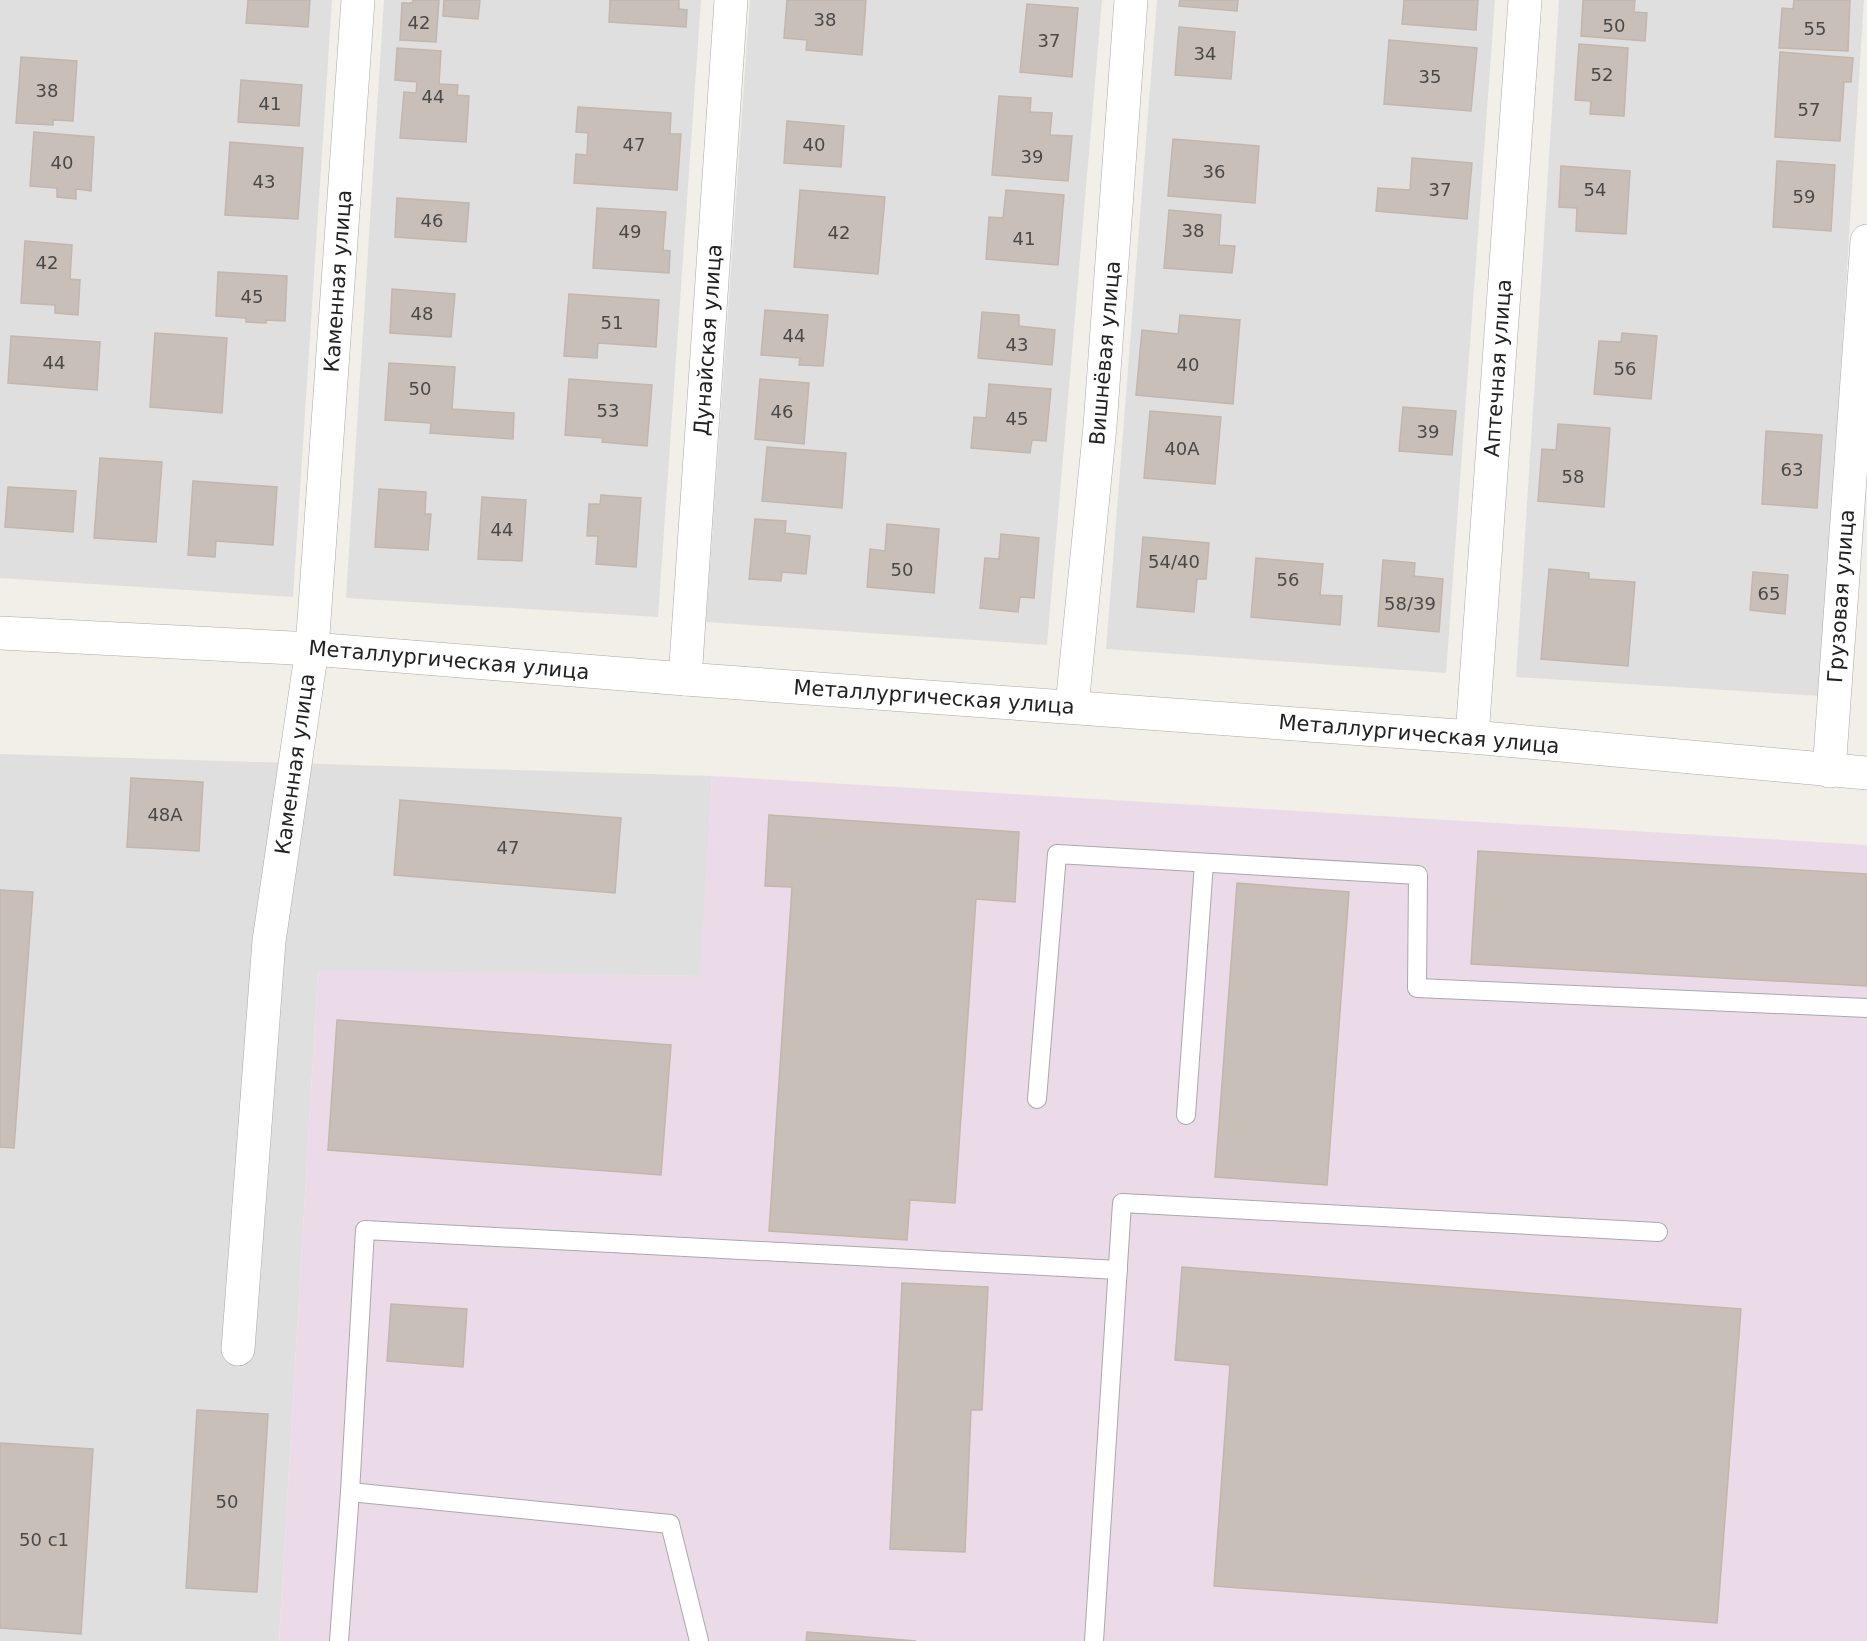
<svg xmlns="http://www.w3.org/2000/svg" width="1867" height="1641" viewBox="0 0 1867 1641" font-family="'DejaVu Sans',sans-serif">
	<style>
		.residential { fill: #e0dfdf }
		.industrial { fill: #ebdbe8 }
		.building { fill: #c7bfb8; stroke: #c4b6ab; stroke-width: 1.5 }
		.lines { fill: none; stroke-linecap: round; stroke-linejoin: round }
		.service-casing { stroke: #a9a9a9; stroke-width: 20 }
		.minor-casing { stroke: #a9a9a9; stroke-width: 34 }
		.tertiary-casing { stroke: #a9a9a9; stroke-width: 34 }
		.service { stroke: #fff; stroke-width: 18 }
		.minor { stroke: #fff; stroke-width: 33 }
		.tertiary { stroke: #fff; stroke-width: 33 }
		.labels { text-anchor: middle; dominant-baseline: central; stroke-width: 6; stroke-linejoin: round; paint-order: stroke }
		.number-label { font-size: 18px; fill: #4b4948 }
		.street-label { font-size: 21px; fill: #222; stroke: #fff }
	</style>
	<rect width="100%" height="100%" fill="#f2efe9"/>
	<g class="residential">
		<polygon points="0,0 332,0 293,597 0,578"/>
		<polygon points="384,0 701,0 658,617 346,598"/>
		<polygon points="750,0 1102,0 1047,645 706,622"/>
		<polygon points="1157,0 1495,0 1446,673 1106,649"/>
		<polygon points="1559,0 1864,0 1820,696 1516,677"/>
		<polygon points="0,754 712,776 701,976 318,971 279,1641 0,1641"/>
	</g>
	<polygon class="industrial" points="712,776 1867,845 1867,1641 279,1641 318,970 700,976"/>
	<g class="building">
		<polygon points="248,0 310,0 308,27 246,23"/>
		<polygon points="413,0 439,0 436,42 400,40 402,3 412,3"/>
		<polygon points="444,0 480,0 478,19 443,16"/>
		<polygon points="610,0 679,0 679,9 687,10 686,27 609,22"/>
		<polygon points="787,0 866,0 862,55 806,50 807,40 784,38"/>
		<polygon points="1180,0 1238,0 1237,11 1179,6"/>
		<polygon points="1404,0 1478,0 1476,30 1402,24"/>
		<polygon points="1583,0 1635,0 1634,12 1647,13 1645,41 1581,36"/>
		<polygon points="1794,0 1850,0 1848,51 1779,48 1782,8 1793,9"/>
		<polygon points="1027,4 1078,8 1072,77 1020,72"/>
		<polygon points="1179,27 1235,32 1231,79 1175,75"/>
		<polygon points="1389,40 1477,48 1471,111 1384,104"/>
		<polygon points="1579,44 1628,48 1624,116 1590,114 1591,101 1575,100"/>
		<polygon points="397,48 441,51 439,84 458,85 457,95 469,96 466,142 400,138 404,92 416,93 417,82 395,80"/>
		<polygon points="1780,52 1853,58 1851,82 1844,82 1840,141 1775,137"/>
		<polygon points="21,57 77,61 73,121 53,120 53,125 16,123"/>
		<polygon points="241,80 302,85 299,126 238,122"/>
		<polygon points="999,96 1031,98 1030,112 1052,113 1050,135 1072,136 1068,181 992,175"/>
		<polygon points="578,107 671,113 670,134 681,134 677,190 574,183 576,154 587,155 588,133 576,132"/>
		<polygon points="787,121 844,126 841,167 784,163"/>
		<polygon points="34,132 94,137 91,191 76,189 76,199 57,197 57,188 30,186"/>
		<polygon points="1173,139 1259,146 1255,203 1168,196"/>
		<polygon points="230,142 303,148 298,219 225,215"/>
		<polygon points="1412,158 1472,163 1467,219 1376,211 1378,188 1410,190"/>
		<polygon points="1777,161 1835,165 1831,231 1773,227"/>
		<polygon points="1561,166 1630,171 1626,234 1576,231 1577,208 1559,207"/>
		<polygon points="800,190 885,197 878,274 794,267"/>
		<polygon points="1006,190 1064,195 1058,265 986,259 989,217 1003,218"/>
		<polygon points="397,198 469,203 466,242 395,237"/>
		<polygon points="597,208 666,212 663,250 670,251 669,273 593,268"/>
		<polygon points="1169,210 1221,215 1219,245 1235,246 1232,273 1164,268"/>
		<polygon points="25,241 72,245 70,279 80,280 78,315 55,313 55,305 21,303"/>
		<polygon points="218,272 287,276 285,321 266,320 266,323 246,322 246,318 216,316"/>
		<polygon points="392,289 455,294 451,337 390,333"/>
		<polygon points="569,294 659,300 656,347 598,343 597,358 564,356"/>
		<polygon points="765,310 828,315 823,366 799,365 800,358 761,355"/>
		<polygon points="982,312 1019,315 1019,326 1055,330 1052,365 978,358"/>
		<polygon points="1180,315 1240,320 1233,404 1136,395 1142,330 1178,334"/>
		<polygon points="155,333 227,338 222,413 150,407"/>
		<polygon points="1622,333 1657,336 1651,399 1594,394 1599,341 1621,342"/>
		<polygon points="11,336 100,342 97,390 8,383"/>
		<polygon points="389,363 455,367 452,409 514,413 513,439 430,433 431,423 385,420"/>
		<polygon points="569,379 652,385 647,446 602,442 603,438 565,435"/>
		<polygon points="760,379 809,383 804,444 755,439"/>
		<polygon points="989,384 1051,389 1046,441 1032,440 1030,453 971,448 974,417 986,418"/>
		<polygon points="1403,407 1456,411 1452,455 1399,451"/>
		<polygon points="1150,411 1221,417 1215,484 1144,478"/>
		<polygon points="1558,424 1610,428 1604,507 1538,501 1542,449 1556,450"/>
		<polygon points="1766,431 1822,435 1817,508 1762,504"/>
		<polygon points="767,447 846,453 842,508 762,501"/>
		<polygon points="100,458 162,462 156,542 94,538"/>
		<polygon points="193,481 277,487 273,545 216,541 215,557 188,555"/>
		<polygon points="8,487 76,491 73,532 5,527"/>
		<polygon points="379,489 426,492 425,514 431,514 428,550 375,547"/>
		<polygon points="601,495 641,498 636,567 596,564 598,536 587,536 589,504 600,504"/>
		<polygon points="482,497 526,500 522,561 478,559"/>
		<polygon points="755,519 786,521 785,533 810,536 806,574 782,572 781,581 749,579"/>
		<polygon points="887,524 939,529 934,593 867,587 870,549 885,551"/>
		<polygon points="1001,534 1039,538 1034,598 1020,597 1018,612 980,608 985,558 999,559"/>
		<polygon points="1143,537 1209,543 1206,579 1197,579 1194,612 1137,607"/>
		<polygon points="1256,558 1323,564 1320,595 1342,596 1340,625 1251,617"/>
		<polygon points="1383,560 1415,563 1414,576 1443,579 1439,632 1378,626"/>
		<polygon points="1549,569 1589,573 1589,579 1635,582 1628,666 1541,659"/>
		<polygon points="1753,572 1788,575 1785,614 1750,610"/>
		<polygon points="131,778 203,782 199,851 127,847"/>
		<polygon points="400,800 621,818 615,893 394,875"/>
		<polygon points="769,815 1019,832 1015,902 976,899 955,1203 910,1200 907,1240 769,1231 792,887 765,886"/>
		<polygon points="1478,851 1867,874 1867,986 1471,964"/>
		<polygon points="1237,883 1349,892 1327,1185 1215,1177"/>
		<polygon points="0,890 33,892 14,1148 0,1147"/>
		<polygon points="337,1020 671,1045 661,1175 328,1150"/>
		<polygon points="1182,1267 1741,1309 1717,1623 1214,1586 1230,1365 1175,1360"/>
		<polygon points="902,1283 988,1287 982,1410 971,1410 965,1552 890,1549"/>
		<polygon points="391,1304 467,1309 463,1367 387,1361"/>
		<polygon points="197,1410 268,1414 257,1592 186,1588"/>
		<polygon points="0,1443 93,1449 81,1634 0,1628"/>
		<polygon points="807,1632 916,1641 806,1641"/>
	</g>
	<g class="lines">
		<g class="service-casing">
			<g id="service">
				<polyline points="1037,1099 1057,854 1418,875 1417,988 1867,1008"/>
				<polyline points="1186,1115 1204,863"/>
				<polyline points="350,1492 670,1524 699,1641"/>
				<polyline points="339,1641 350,1492 365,1230 1118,1270"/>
				<polyline points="1094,1641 1122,1203 1658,1232"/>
			</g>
		</g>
		<g class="minor-casing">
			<g id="minor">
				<polyline points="685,679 731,0"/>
				<polyline points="1072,706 1100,426 1131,0"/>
				<polyline points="1472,737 1525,0"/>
				<polyline points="1829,771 1867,241"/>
				<polyline points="238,1349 269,941 312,649 358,0"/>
			</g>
		</g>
		<g class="tertiary-casing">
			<polyline id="tertiary" points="0,633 312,649 685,679 1472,737 1867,773"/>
		</g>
		<use href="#service" class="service"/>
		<use href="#minor" class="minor"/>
		<use href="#tertiary" class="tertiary"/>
	</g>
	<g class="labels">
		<g class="number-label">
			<text x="825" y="19">38</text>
			<text x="419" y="22">42</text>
			<text x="1614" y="25">50</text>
			<text x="1815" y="28">55</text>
			<text x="1049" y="40">37</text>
			<text x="1205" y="53">34</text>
			<text x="1602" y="74">52</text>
			<text x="1430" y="76">35</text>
			<text x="47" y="90">38</text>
			<text x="433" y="96">44</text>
			<text x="270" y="103">41</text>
			<text x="1809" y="109">57</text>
			<text x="634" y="144">47</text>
			<text x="814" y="144">40</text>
			<text x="1032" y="156">39</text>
			<text x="62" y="162">40</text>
			<text x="1214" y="171">36</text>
			<text x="264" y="181">43</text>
			<text x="1440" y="189">37</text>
			<text x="1595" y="189">54</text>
			<text x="1804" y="196">59</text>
			<text x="432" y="220">46</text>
			<text x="1193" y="230">38</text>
			<text x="630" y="231">49</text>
			<text x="839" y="232">42</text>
			<text x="1024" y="238">41</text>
			<text x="47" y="262">42</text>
			<text x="252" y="296">45</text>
			<text x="422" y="313">48</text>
			<text x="612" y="322">51</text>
			<text x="794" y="335">44</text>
			<text x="1017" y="344">43</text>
			<text x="54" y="362">44</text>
			<text x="1188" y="364">40</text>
			<text x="1625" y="368">56</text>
			<text x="420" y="388">50</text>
			<text x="608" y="410">53</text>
			<text x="782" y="411">46</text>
			<text x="1017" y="418">45</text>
			<text x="1428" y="431">39</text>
			<text x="1182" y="448">40А</text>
			<text x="1792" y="469">63</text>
			<text x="1573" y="476">58</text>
			<text x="502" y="529">44</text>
			<text x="1174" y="561">54/40</text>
			<text x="902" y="569">50</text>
			<text x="1288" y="579">56</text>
			<text x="1769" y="593">65</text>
			<text x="1410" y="603">58/39</text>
			<text x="165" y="814">48А</text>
			<text x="508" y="847">47</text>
			<text x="227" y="1501">50</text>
			<text x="44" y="1539">50 с1</text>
		</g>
		<g class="street-label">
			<text transform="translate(338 281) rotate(-86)">Каменная улица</text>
			<text transform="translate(708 340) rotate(-86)">Дунайская улица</text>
			<text transform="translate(1105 353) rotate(-85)">Вишнёвая улица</text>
			<text transform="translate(1498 368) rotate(-86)">Аптечная улица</text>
			<text transform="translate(1841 596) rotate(-86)">Грузовая улица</text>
			<text transform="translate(449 660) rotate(5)">Металлургическая улица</text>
			<text transform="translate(934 697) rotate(4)">Металлургическая улица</text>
			<text transform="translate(1419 734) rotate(5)">Металлургическая улица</text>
			<text transform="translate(295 764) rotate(-82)">Каменная улица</text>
		</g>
	</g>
</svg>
